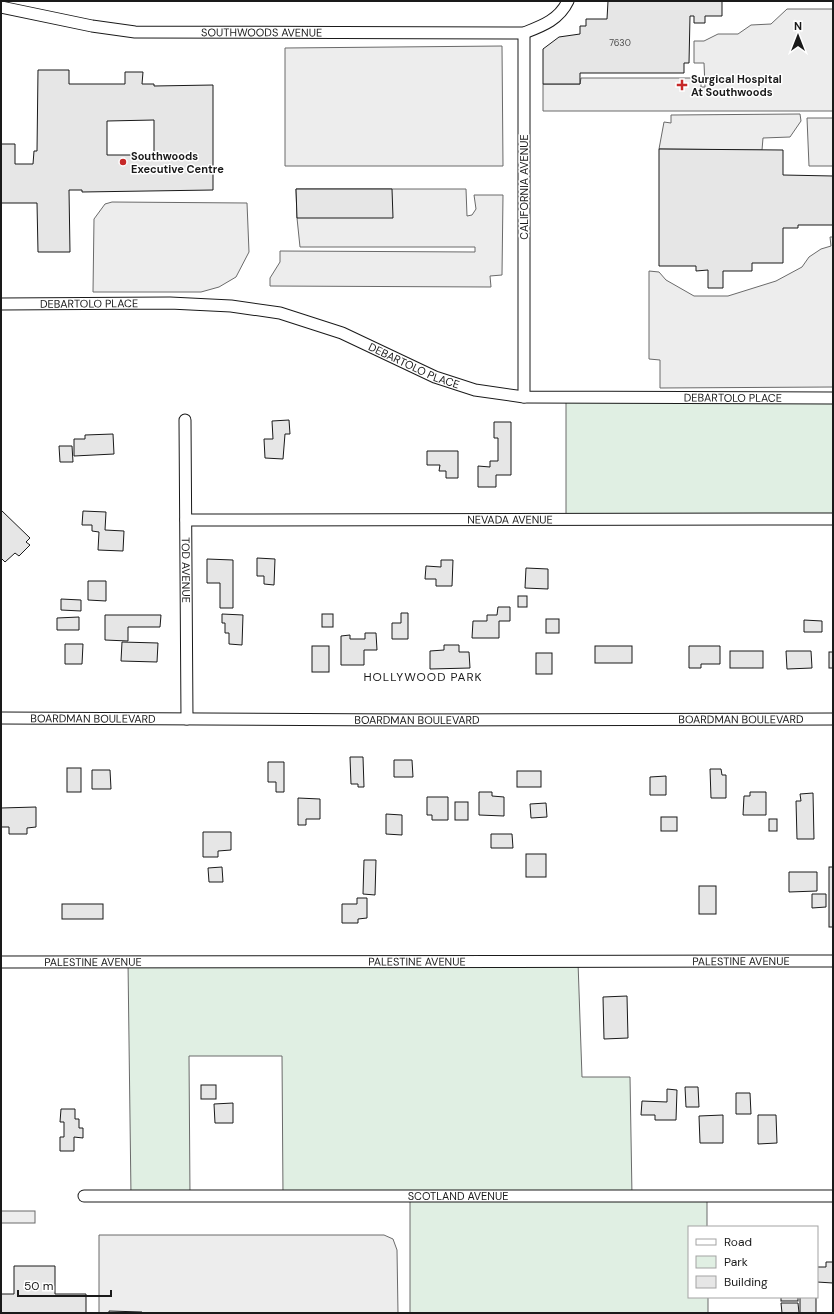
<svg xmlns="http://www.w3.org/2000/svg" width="834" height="1314" viewBox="0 0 834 1314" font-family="'DM Sans',sans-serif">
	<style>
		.green { fill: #e0efe3; stroke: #6a6a6a }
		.parking { fill: #ededed; stroke: #6a6a6a }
		.building { fill: #e6e6e6; stroke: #1a1a1a; fill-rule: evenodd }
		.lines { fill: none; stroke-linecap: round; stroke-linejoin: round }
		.minor-casing { stroke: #1a1a1a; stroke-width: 13 }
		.minor { stroke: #fff; stroke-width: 11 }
		.poi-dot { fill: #c62828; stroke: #fff; stroke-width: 1.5 }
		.labels { text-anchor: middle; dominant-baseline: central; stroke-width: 3; stroke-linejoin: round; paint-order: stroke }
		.number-label { font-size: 9px; fill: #4d4d4d }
		.street-label { font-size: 11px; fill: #1a1a1a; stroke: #fff }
		.poi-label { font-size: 11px; font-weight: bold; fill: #1a1a1a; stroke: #fff; text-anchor: start }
		.neighbourhood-label { font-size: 12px; letter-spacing: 1px; fill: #1a1a1a; stroke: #fff }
	</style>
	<rect width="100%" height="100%" fill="#fff"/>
	<g class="green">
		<polygon points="566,397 833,398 833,519 566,519"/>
		<polygon points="128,962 578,962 582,1077 630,1077 632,1196 707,1196 707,1227 689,1227 689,1297 708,1297 708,1313 410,1313 410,1196 283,1196 282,1056 189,1056 190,1196 131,1196"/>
	</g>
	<g class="parking">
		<polygon points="787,9 833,9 833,111 543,111 543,84 580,84 581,78 701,78 701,87 705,87 704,63 694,63 694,41 704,41 718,34 738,34 751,25 771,24"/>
		<polygon points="502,46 503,166 285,166 285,48"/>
		<polygon points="800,114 801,121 790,137 763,138 762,150 659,149 664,122 671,123 671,115"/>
		<polygon points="807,118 833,118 833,166 809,166"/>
		<polygon points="296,189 466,189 467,216 472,215 476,209 474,195 503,195 502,275 490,276 491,287 270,286 270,278 280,262 280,251 475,252 475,247 300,247 297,218"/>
		<polygon points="112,202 247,203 249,252 236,277 219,287 201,292 93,292 94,219 105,204"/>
		<polygon points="830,237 833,237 833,387 660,388 660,360 649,359 649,271 659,272 666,280 694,296 728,296 776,281 802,267 809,257 821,249 831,246"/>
		<rect x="1" y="1211" width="34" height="12"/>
		<polygon points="99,1235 384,1235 393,1239 397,1250 398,1313 99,1313"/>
	</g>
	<g class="building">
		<polygon points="608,1 722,1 722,16 705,16 705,23 694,23 694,16 690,16 689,63 684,63 684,73 580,73 580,84 543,84 543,49 559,37 580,34 580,26 586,26 586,19 607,19"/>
		<path d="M38,70H69V84H125V72H143L142,84H154V86L213,85V190L82,192V190H69L70,252H38L37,203H1V144H15V164H33L34,151H37ZM154,120V155H107V121Z"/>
		<polygon points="659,149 783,150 783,175 833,176 833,225 798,225 798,228 783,228 783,263 752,263 752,271 723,271 723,288 708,288 708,270 696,271 696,266 659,266"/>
		<polygon points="296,189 392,189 393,218 297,218"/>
		<polygon points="289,420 290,434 285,434 283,459 265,458 264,439 273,439 272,421"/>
		<polygon points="494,422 511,422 511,475 496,475 496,487 478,487 478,466 490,467 490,461 498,461 498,438 494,438"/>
		<polygon points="113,434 114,454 74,456 74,439 85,439 85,435"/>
		<polygon points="59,446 72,446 73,462 60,462"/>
		<polygon points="427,451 458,451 458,478 446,478 446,471 439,471 440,465 427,465"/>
		<polygon points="1,510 30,538 26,542 30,545 19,556 15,553 5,562 1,558"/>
		<polygon points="83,511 106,512 105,530 124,531 123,551 98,550 99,532 92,531 92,525 82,525"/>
		<polygon points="257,558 275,559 274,585 264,584 264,576 257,576"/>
		<polygon points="207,559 233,560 233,608 220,608 220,583 207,583"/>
		<polygon points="441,560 453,560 452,586 436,586 436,579 425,579 426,566 441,567"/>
		<polygon points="526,568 548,569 548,589 525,588"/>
		<polygon points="88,581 106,581 106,601 88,600"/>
		<rect x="518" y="596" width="9" height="11"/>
		<polygon points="61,599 81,600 81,611 61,610"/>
		<polygon points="498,607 510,607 510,621 499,621 499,638 472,638 473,621 487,621 487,615 497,615"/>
		<polygon points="401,613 408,613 408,639 392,639 392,623 401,623"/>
		<polygon points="222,614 243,615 242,645 229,644 229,633 225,633 225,623 222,623"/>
		<rect x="322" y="614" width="11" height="13"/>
		<polygon points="105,615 161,615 160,627 128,627 128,641 105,640"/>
		<polygon points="79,617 79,630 57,630 57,618"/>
		<rect x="546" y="619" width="13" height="14"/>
		<polygon points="804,620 822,621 822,632 804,632"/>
		<polygon points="365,633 376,633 377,650 364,650 364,665 341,665 341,636 350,635 350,639 365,639"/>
		<polygon points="122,642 158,643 157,662 121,661"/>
		<polygon points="65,644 83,644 82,664 65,664"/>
		<polygon points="444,645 459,645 459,652 469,652 470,668 430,669 430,651 444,650"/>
		<rect x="312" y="646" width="17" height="26"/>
		<rect x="595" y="646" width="37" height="17"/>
		<polygon points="689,646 720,646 720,664 701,664 701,668 689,668"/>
		<rect x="730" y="651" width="33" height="17"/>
		<polygon points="786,651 811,651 812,668 787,669"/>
		<rect x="829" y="652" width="4" height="16"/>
		<rect x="536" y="653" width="16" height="21"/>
		<polygon points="350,757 363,757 364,787 358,787 358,784 351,784"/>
		<polygon points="394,760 412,760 413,777 394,777"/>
		<polygon points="268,762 284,762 284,792 276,792 276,782 268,782"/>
		<rect x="67" y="768" width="14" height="24"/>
		<polygon points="710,769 721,769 722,775 726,775 726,798 711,798"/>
		<polygon points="92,770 110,770 111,789 92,789"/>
		<rect x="517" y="771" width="24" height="16"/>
		<polygon points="666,776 666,795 650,795 650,777"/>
		<polygon points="479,792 492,792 492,796 504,797 504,816 479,815"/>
		<polygon points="750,792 766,792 766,815 743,815 744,796 750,796"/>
		<polygon points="813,793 814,839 797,839 796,801 801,801 800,794"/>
		<polygon points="427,797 448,797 448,820 432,820 432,815 427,815"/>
		<polygon points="298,798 320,799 320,819 306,819 306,825 298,825"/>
		<rect x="455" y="802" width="13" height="18"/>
		<polygon points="546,803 547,817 531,818 530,804"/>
		<polygon points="36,807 36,827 27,828 27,834 9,834 9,827 1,827 1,808"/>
		<polygon points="386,814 402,815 402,835 386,834"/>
		<rect x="661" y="817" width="16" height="14"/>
		<rect x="769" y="819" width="8" height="12"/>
		<polygon points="203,832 231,832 231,850 218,851 218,857 203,857"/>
		<polygon points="491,834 512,834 513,848 491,848"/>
		<rect x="526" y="854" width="20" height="23"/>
		<polygon points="364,860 376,860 375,895 363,894"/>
		<polygon points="222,867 223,882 209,882 208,868"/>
		<rect x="829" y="867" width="4" height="60"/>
		<polygon points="789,872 817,872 817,891 789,892"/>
		<rect x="699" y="886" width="17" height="28"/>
		<polygon points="812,894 826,894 826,907 812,908"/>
		<polygon points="357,898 367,898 367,918 358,919 358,923 342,923 342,904 357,904"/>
		<rect x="62" y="904" width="41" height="15"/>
		<polygon points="627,996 628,1038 604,1039 603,997"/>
		<rect x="201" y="1085" width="15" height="14"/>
		<polygon points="685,1087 698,1087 699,1107 686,1107"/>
		<polygon points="667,1089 677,1090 676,1120 655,1120 655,1115 641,1115 642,1101 667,1102"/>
		<polygon points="736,1093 750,1093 751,1114 736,1114"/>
		<polygon points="233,1103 233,1123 215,1123 214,1104"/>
		<polygon points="61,1109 75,1109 75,1119 79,1119 79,1128 83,1128 83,1138 74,1137 74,1151 60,1151 60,1137 64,1137 64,1122 60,1122"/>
		<polygon points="723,1115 723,1143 700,1143 699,1116"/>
		<polygon points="758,1115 776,1115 777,1143 758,1144"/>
		<polygon points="826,1262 833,1262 833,1283 817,1282 817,1267 826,1267"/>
		<polygon points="14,1266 55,1266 55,1294 86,1294 86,1313 1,1313 1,1294 14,1294"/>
		<rect x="781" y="1297" width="17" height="4"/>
		<rect x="800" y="1297" width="16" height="16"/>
		<polygon points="781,1303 798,1303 799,1313 782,1313"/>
		<polygon points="109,1311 142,1312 142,1313 109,1313"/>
	</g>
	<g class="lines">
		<g class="minor-casing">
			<g id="minor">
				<path id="s1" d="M1,7L92,26L135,32L524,33C542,26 559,20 568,1"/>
				<polyline points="524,33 524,397"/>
				<path id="s2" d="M1,304L170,303L231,306L280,313L342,333L435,377L475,390L524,397L833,398"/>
				<path id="s3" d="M185,420L187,719"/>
				<path id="s4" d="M186,520L833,519"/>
				<path id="s5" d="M1,718L406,720L833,719"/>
				<path id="s6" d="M1,962L833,961"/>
				<path id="s7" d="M84,1196H833"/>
			</g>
		</g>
		<use href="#minor" class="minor"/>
	</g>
	<g class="poi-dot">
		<path d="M680 79h4v4h4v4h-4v4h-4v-4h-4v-4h4z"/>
		<circle cx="123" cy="162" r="4"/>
	</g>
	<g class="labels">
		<g class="number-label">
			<text x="620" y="43">7630</text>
		</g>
		<g class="street-label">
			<text stroke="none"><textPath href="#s1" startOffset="263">SOUTHWOODS AVENUE</textPath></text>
			<text transform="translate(524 187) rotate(-90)">CALIFORNIA AVENUE</text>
			<text stroke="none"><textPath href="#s2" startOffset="88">DEBARTOLO PLACE</textPath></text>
			<text stroke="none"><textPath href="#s2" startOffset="424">DEBARTOLO PLACE</textPath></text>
			<text stroke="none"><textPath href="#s2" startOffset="748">DEBARTOLO PLACE</textPath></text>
			<text stroke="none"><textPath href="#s4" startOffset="324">NEVADA AVENUE</textPath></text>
			<text stroke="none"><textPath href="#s3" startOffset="150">TOD AVENUE</textPath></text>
			<text stroke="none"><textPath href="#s5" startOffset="92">BOARDMAN BOULEVARD</textPath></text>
			<text stroke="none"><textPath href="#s5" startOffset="740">BOARDMAN BOULEVARD</textPath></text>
			<text stroke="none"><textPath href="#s5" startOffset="416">BOARDMAN BOULEVARD</textPath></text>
			<text stroke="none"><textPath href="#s6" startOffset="740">PALESTINE AVENUE</textPath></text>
			<text stroke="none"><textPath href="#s6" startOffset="92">PALESTINE AVENUE</textPath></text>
			<text stroke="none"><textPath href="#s6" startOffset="416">PALESTINE AVENUE</textPath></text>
			<text stroke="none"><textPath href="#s7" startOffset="374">SCOTLAND AVENUE</textPath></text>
		</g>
		<g class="poi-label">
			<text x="691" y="79">Surgical Hospital<tspan x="691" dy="13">At Southwoods</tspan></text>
			<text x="131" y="156">Southwoods<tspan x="131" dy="13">Executive Centre</tspan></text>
		</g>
		<g class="neighbourhood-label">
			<text x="423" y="677">HOLLYWOOD PARK</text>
		</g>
	</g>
	<rect width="834" height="1314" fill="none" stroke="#1a1a1a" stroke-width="4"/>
	<rect x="688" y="1226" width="130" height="72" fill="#ffffff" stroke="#a3a3a3"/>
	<rect x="696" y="1239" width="20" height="6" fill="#ffffff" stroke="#a3a3a3"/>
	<text x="724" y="1246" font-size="12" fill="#1a1a1a">Road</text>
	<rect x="696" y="1256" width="20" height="12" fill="#e0efe3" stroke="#a3a3a3"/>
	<text x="724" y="1266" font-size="12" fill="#1a1a1a">Park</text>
	<rect x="696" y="1276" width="20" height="12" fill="#e6e6e6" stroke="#a3a3a3"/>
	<text x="724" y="1286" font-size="12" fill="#1a1a1a">Building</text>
	<g transform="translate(798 36)" stroke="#ffffff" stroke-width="3" paint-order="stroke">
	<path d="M0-3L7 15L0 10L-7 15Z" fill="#1a1a1a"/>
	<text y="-6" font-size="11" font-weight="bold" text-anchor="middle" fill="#1a1a1a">N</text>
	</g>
	<path d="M18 1290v6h93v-6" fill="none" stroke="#1a1a1a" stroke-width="2"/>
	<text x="24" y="1290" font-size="12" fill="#1a1a1a" stroke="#ffffff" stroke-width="3" paint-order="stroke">50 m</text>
</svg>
